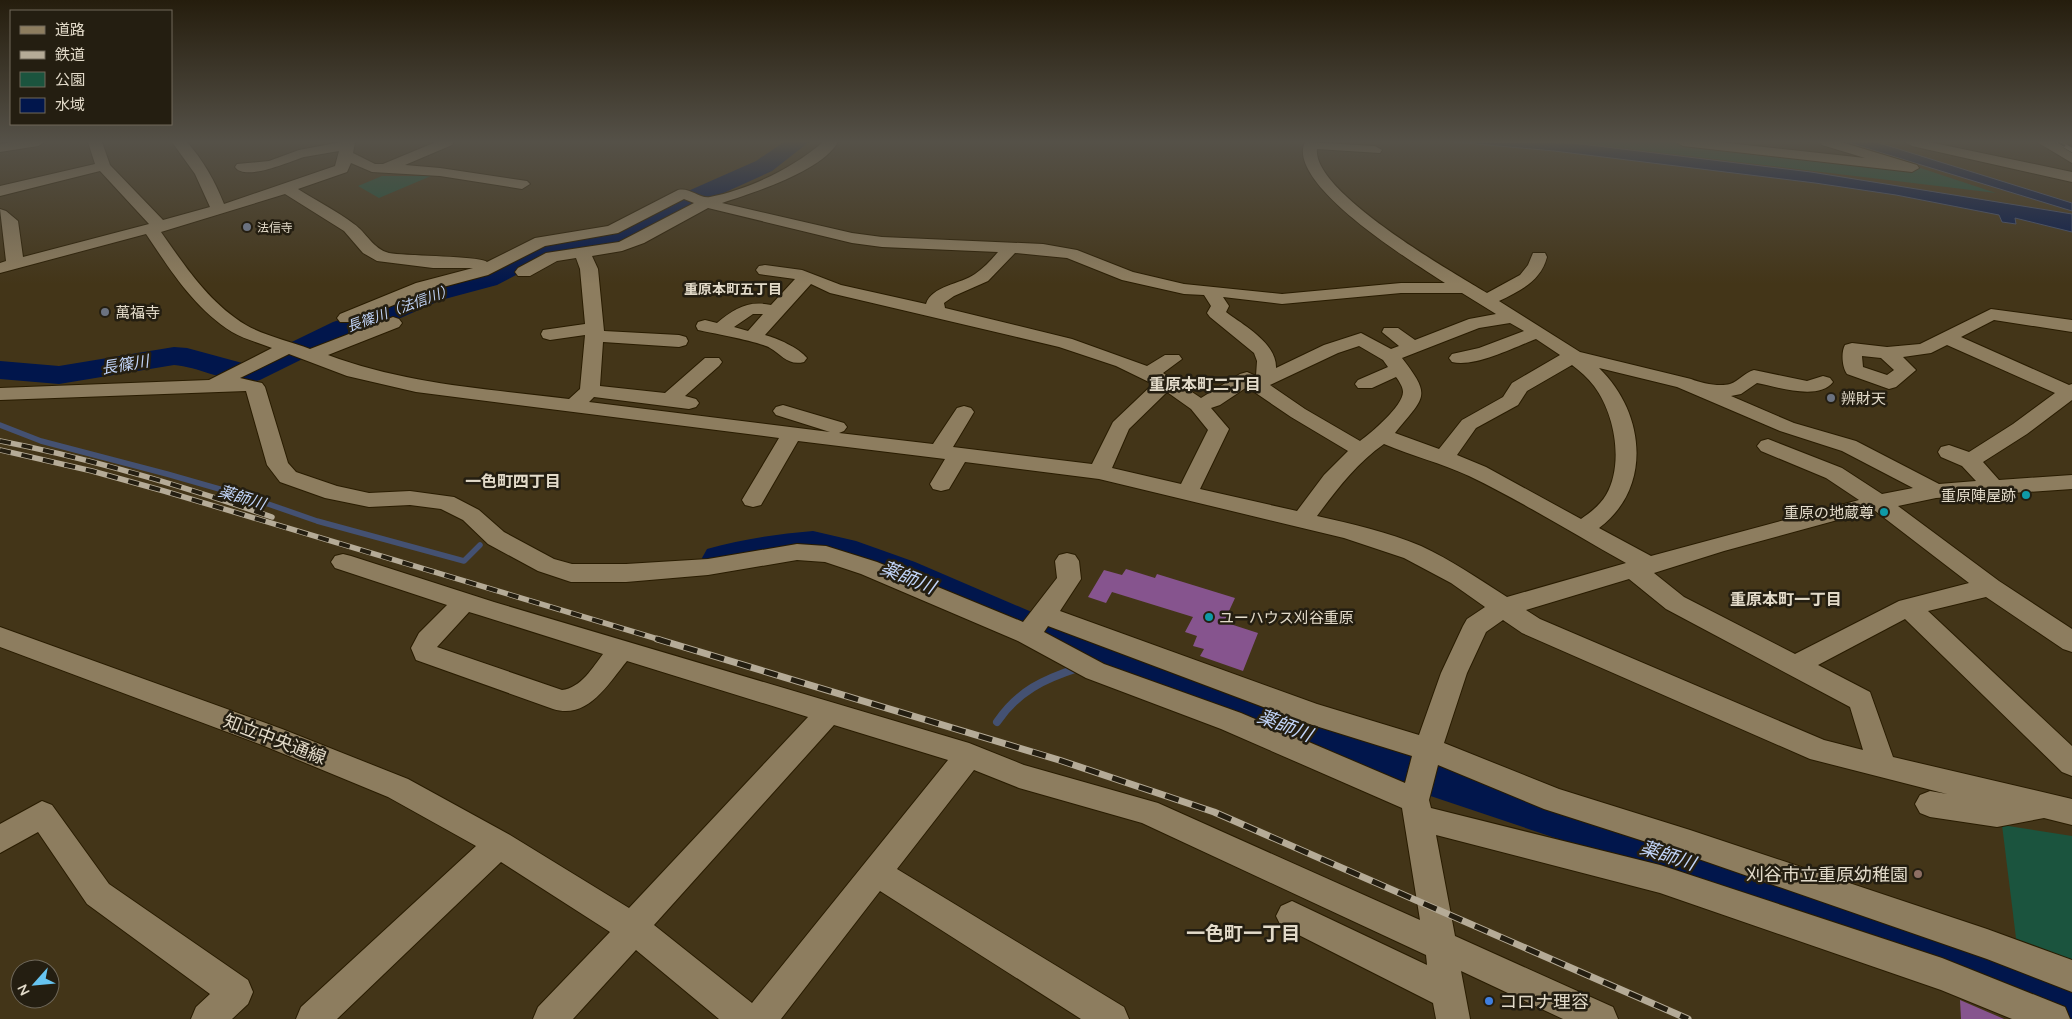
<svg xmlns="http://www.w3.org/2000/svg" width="2072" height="1019" viewBox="0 0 2072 1019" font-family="Quicksand,'Noto Sans JP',sans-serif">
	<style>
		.green { fill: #1b543e }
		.water { fill: #01164c; stroke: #445172 }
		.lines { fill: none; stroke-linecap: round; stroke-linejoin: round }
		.stream-far1 { stroke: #445172; stroke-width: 5.5 }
		.stream { stroke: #445172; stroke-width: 8 }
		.river { fill: #01164c; fill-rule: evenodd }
		.building { fill: #86548e }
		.minor-casing { stroke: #291c01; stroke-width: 2 }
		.minor { fill: #8d7d5f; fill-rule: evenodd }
		.rail-far2-casing { stroke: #b5ab97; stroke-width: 4 }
		.rail-far1-casing { stroke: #b5ab97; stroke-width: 5.5 }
		.rail-casing { stroke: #b5ab97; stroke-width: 7 }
		.rail-far2 { stroke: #241e11; stroke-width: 2.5; stroke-dasharray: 8; stroke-linecap: butt }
		.rail-far1 { stroke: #241e11; stroke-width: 4; stroke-dasharray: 11; stroke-linecap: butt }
		.rail { stroke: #241e11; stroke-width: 5; stroke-dasharray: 14; stroke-linecap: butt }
		.worship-dot { fill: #6b7280; stroke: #241e11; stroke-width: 2 }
		.culture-dot { fill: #0f9aa8; stroke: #241e11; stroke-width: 2 }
		.education-dot { fill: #8d6e63; stroke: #241e11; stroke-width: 2 }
		.shop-dot { fill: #3f7fe0; stroke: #241e11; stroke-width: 2 }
		.labels { text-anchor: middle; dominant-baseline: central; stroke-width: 5; stroke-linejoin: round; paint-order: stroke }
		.far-poi-label { font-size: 12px; fill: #e2dac9; stroke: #241e11; text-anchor: start }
		.far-neighbourhood-label { font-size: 14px; font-weight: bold; fill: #e2dac9; stroke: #241e11 }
		.far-water-label { font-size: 14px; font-style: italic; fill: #c1d4f8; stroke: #241e11 }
		.poi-label { font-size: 15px; fill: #e2dac9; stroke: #241e11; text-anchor: start }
		.water-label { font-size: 16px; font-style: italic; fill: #c1d4f8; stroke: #241e11 }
		.neighbourhood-label { font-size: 16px; font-weight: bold; fill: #e2dac9; stroke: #241e11 }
		.near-street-label { font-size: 18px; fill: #e2dac9; stroke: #241e11 }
		.near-poi-label { font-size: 18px; fill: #e2dac9; stroke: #241e11; text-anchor: end }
		.near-water-label { font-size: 19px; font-style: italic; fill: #c1d4f8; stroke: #241e11 }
		.near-neighbourhood-label { font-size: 19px; font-weight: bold; fill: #e2dac9; stroke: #241e11 }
	</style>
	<rect width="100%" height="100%" fill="#433518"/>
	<g class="green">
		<polygon points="1571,142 1712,142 1866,160 1863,156 1818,142 1842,142 1996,193"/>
		<polygon points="382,176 431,176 379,198 358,186"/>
		<polygon points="2002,825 2072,836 2072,966 2017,946"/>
	</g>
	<g class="water">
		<polygon points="1454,142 1573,143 1811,172 2072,214 2072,232 2015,218 2016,224 2002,222 1999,215 1896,195 1815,183 1554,151"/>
		<polygon points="1846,142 1876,142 2072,203 2072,211"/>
	</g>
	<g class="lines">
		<polyline class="stream-far1" points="0,425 41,441 167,474 251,498 317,521 464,561 480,545"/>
		<g class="stream">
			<polyline points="1096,661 1101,654"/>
			<path d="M997,722C1018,691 1044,679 1078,668"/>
		</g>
		<g class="river">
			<path d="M784,142H809L772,171L697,205L631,241L552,256L497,285L441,300L396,320L353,334L260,380C233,387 202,367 174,365L59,384L0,379V361L59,366L174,347L187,348L246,364L333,322L376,308L421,288L477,273L536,244L615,230L679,195L756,161Z"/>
			<path d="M813,531L856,541L915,562L1055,622L1373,740L1752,860L2072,973V1019H2057L1752,904L1350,769L1027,642L889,580L837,561L813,557L779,559L720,571L707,567L702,558L707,549C742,539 777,534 813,531Z"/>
		</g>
	</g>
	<g class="building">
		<polygon points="1126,569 1155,578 1157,574 1235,598 1224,622 1258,633 1243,671 1200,656 1204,649 1193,646 1197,636 1185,632 1193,617 1112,592 1106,603 1088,597 1104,570 1122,575"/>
		<polygon points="1960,1000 2004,1019 1961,1019"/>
	</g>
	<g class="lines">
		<g class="minor-casing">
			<g id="minor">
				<polygon points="13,142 45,142 38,146 0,152 0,144"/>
				<path d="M88,142H102L110,165L163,220L210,207L195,174L172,142H187C203,160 215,181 224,204L335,166L339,151C327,153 316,155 304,157C291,161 245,182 235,167L237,164L269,161L299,150L341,142H355L353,153L375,164H383L436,142H454L452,145L405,165L440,168L527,181L530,184L522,189L440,176L372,172L351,163L347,172L298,189C317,201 337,211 354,224C366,232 373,249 389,253C405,256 482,256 487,262L535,238L608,226L678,190C690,187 699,199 710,197C750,189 793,168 823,142H838C822,171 753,193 722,203L852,233L882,237L1043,244L1077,250L1133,272L1184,284L1282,294L1401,283H1445C1414,263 1285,184 1305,142L1375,146L1382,150L1380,153L1317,149C1312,192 1452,272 1487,293L1520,275L1528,265L1533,253H1545L1547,257C1541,281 1520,291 1499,301L1580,352L1691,379C1701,383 1719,387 1730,384C1739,381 1744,373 1754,370L1807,381L1823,376L1830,378L1833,382C1819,401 1777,387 1757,383L1741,394L1731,396L1794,423L1856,441L1939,484L1976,481L1962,466L1941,457L1938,452L1941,447L1949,445L1969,452L2013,424L2055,393L1947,345L1931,353L1903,357L1916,370L1896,387L1889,389L1847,374C1842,367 1841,352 1845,345L1852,343L1887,347L1920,344L1991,309L2072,320V332L1994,320L1961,337L2069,385L2072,384V400L2027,434L1983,462L1999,480L2072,475V489L1936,498L1898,506L1999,581L2072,629V652L2063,649L1986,597L1928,611L2072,746V776L2062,772L1905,619L1818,665L1870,692L1893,757L2072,799V825L2044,818L1997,827L1930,817L1920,813L1915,804L1920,795L1930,791L1947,794L1810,759L1522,633L1503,620L1486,632L1467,673L1444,743L1559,789L1690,830L1987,929L2072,960V992L1987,959L1690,856L1544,809L1438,765L1429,800L1431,808L1660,865L1942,958L2065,1007L2070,1019H2012L1941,990L1660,893L1436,835L1455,936L1613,1007L1618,1019H1563L1461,971L1470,1019H1436L1433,1003L1281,926L1276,916L1281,906L1292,901L1427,965L1426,955L1142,823L1019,788L974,770L897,869L1124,1007L1129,1019H1081L880,891L781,1019H719L636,950L573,1019H533L538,1007L610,932L501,862L337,1019H296L301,1007L476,846L388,797L262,745L0,647V627L282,729L408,779L510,835L629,908L808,717L627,661C608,684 588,720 553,709L416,660L411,648L419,633L447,605L335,568L331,562L335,556L343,554L351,556L494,602L969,743L1024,765L1158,803L1420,920L1402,808L1221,729L1086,678L1018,641L861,574L825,562L797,560L708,575L626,582H571L538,571L488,544L463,520L441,509L410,505L369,507L325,498L280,482L267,465L246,391L0,400V388L209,380L272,348C259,343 244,339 232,332C194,308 171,271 146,234L0,273V263L6,261L0,209L6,211L18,221L23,257L149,224L100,171L0,196V186L95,164ZM285,194L344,231L363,253L377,261L433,268H473L416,283L340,314L337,318L340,322H352L428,291L488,275L545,246L618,233L684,199L694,203L619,242L546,253L518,268L515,272L518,276H530L557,261L576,258L580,269L585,324L543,330L541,334L543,338L550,340L585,335L580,389L569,399C488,389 405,384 328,355L399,327L402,323L399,319L393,317L310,349C290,341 265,336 246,325C209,303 185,266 161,232ZM708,208L852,243L882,247L998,252C991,260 984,268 975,274C961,284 931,286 926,304L841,285L802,270L765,265L759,266L756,270L759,274L795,279L771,305C748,300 734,309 717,323L705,320L698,322L696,326L698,330C712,333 761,342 770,348C782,355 788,366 804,362L807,358C799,348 777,338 765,335L811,284L830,293L1059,347L1116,366L1153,384L1113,422L1092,464L953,447L974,412L971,408L964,406L957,408L933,444L839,433L844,431L847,427L844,423L783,405L776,407L773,411L776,415L830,432L589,402L594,397L689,409L696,407L699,403L696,399L685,396L719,366L722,362L719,358H705L665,393L600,386L603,342L679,347L686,345L688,341L686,337L679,335L604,331L598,269L592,256L622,251L644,243ZM1015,253L1067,258L1122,280L1184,294L1204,295L1211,306L1207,313L1210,317L1254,353L1257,361L1256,376L1247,372L1240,374L1201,398L1163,373L1182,359L1179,355H1165L1147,366L1072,339L945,308L944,303L954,296L988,281ZM1401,293H1462L1496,314L1469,319L1415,340L1398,328H1384L1382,332L1399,346L1391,349L1361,333L1324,345L1276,368C1277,343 1243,325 1226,312L1229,306L1223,297L1282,304ZM753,314H763L748,331L734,327ZM1510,323L1524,331L1479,348L1452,354L1449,358L1452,362C1474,368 1515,347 1536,339L1560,355L1512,383L1503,397L1462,420L1439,449L1395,433C1425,396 1432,397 1402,358L1479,328ZM1359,346L1383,360L1388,367L1358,380L1355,384L1358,388H1372L1396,377C1399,381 1403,387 1403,392C1403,406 1371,433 1360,441L1305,409L1270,385L1338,353ZM289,354L347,376L416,392L779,438L742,500L745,505L753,507L761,505L798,441L945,459L930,484L933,489L941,491L949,489L965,462L1099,479L1344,538L1404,558L1451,583L1485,607L1467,619L1463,626L1441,673L1419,735L1317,704L1060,611L1081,579L1079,561L1075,555L1067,553L1059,555L1055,561L1057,578L1023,622L877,562L826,546L797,544L708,559L626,564H572L554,559L504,532L479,510L454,497L410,491L369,493L337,486L296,472L288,463L265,387L262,383L240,378ZM1862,356L1881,358L1894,370L1887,375L1863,367ZM1572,365C1580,371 1588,378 1594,386C1615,414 1624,464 1606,495C1600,505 1591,512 1581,519L1486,467L1457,455L1476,428L1518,405L1527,391ZM1599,368L1677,387L1780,431L1842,451L1913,488L1882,494L1842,468L1768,439L1761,441L1757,446L1761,451L1826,478L1859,500L1651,556L1599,528C1653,488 1645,412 1599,368ZM1247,387L1291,417L1348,451L1324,475L1297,511L1200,489L1229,429L1211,408L1220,405ZM1167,392L1191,409L1208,430L1181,484L1112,468L1129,429ZM1384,444C1412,456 1441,463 1469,476C1523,502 1574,534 1626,563L1507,597C1479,579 1451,560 1421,546C1388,532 1352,524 1317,516C1337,489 1357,463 1384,444ZM1874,510L1969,583L1899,601L1795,654L1684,597L1654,573L1724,551ZM1629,579L1666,609L1850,707L1863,750L1824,740L1540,619L1526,610ZM469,612L479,615L603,654C593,667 581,688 562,690L437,647ZM1048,626L1303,722L1412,756L1405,783L1241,713L1104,664L1044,632ZM834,725L948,760L752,1003L654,925Z"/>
				<polygon points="1676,142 1718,142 1865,158 1822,145 1820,142 1841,142 1917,165 1919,168 1912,172 1683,146"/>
				<polygon points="1905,142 1929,142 2072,172 2072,182 1912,146"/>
				<polygon points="2037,142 2054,142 2072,153 2072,163"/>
				<polygon points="42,801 52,805 109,884 248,980 253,992 248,1004 232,1019 191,1019 196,1007 210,994 87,904 38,832 0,853 0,824"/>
			</g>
		</g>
		<use href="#minor" class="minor"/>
		<g class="rail-far2-casing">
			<polyline id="rail-far2" points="2058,142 2072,150"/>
		</g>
		<g class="rail-far1-casing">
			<g id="rail-far1">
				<path d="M0,441C93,459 183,486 272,517"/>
				<polyline points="0,450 92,471 164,491 661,640"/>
			</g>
		</g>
		<g class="rail-casing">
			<polyline id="rail" points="657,639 1059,760 1214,812 1688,1019"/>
		</g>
		<use href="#rail-far2" class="rail-far2"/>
		<use href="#rail-far1" class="rail-far1"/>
		<use href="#rail" class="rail"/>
	</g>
	<linearGradient id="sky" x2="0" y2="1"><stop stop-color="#251d0d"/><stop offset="0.5" stop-color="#555148"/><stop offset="1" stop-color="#555148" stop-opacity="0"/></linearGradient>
	<rect width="2072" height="284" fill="url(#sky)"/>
	<g class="worship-dot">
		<circle cx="247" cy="227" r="5"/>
		<circle cx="105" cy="312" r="5"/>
		<circle cx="1831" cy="398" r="5"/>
	</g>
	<g class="culture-dot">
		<circle cx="2026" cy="495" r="5"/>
		<circle cx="1884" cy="512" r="5"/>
		<circle cx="1209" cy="617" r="5"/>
	</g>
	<circle class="education-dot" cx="1918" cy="874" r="5"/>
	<circle class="shop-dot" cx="1489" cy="1001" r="5"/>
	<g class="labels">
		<g class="far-poi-label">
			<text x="257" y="227">法信寺</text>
		</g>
		<g class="far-neighbourhood-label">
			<text x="733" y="289">重原本町五丁目</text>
		</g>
		<g class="far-water-label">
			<text transform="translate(400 308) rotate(-20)">長篠川（法信川）</text>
		</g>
		<g class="poi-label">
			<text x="115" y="312">萬福寺</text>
			<text x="1841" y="398">辨財天</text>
			<text x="2016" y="495" text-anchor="end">重原陣屋跡</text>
			<text x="1874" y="512" text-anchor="end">重原の地蔵尊</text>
			<text x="1219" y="617">ユーハウス刈谷重原</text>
		</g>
		<g class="water-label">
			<text transform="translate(125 364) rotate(-9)">長篠川</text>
			<text transform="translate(242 497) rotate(17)">薬師川</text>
		</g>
		<g class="neighbourhood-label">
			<text x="1205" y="384">重原本町二丁目</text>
			<text x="513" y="481">一色町四丁目</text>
			<text x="1786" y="599">重原本町一丁目</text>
		</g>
		<g class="near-street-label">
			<text transform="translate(275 739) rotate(21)">知立中央通線</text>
		</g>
		<g class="near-poi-label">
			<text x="1908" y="874">刈谷市立重原幼稚園</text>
			<text x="1499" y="1001" text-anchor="start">コロナ理容</text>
		</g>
		<g class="near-water-label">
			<text transform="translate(908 577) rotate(22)">薬師川</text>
			<text transform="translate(1285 725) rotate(21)">薬師川</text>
			<text transform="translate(1668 855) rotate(18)">薬師川</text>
		</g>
		<g class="near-neighbourhood-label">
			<text x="1243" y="933">一色町一丁目</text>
		</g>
	</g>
	<rect x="10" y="10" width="162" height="115" fill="#241e11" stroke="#70695b"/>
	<rect x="20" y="26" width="25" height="8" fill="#8d7d5f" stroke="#70695b"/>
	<text x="55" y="35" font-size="15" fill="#e2dac9">道路</text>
	<rect x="20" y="51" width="25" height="8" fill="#b5ab97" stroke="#70695b"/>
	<text x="55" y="60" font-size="15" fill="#e2dac9">鉄道</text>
	<rect x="20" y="72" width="25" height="15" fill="#1b543e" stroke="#70695b"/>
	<text x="55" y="85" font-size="15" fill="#e2dac9">公園</text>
	<rect x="20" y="98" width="25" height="15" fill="#01164c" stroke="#70695b"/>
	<text x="55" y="110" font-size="15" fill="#e2dac9">水域</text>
	<g transform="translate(35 984) rotate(243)"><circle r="24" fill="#241e11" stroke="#70695b"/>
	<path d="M0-4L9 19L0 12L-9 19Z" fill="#67c4f0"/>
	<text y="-8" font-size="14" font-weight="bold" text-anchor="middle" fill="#e2dac9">N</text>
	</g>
</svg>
